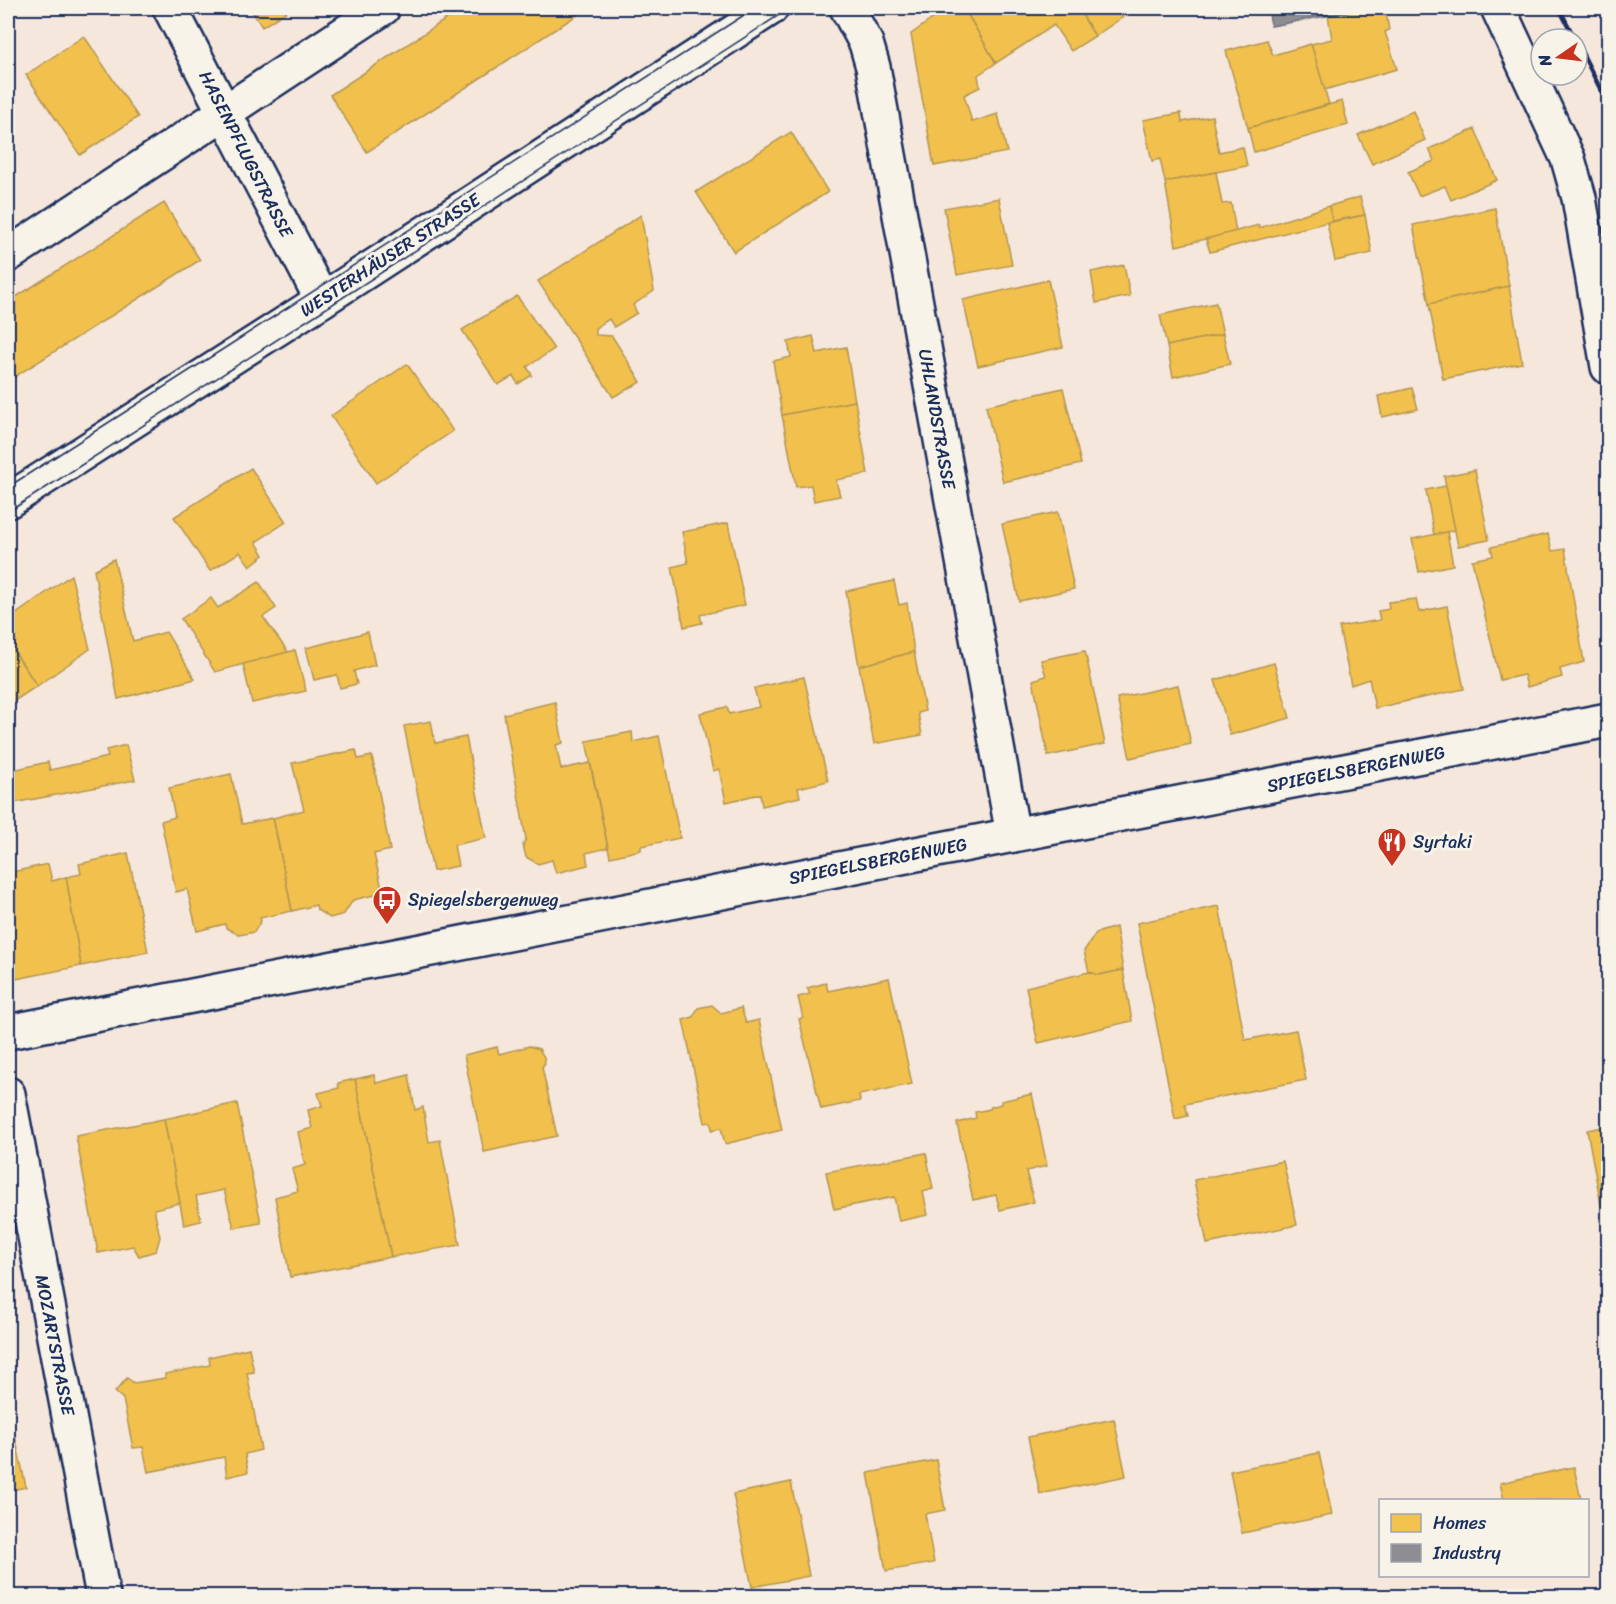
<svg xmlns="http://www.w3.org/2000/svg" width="1616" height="1604" viewBox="0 0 1616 1604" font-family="Sriracha,sans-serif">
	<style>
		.homes { fill: #f2c14e; stroke: #b29553; stroke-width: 1.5 }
		.industry { fill: #8d8d92; stroke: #6b7182; stroke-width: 1.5 }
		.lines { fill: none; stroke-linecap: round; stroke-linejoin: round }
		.minor-casing { stroke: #1b2f5e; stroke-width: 38 }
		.minor { stroke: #f7f3e8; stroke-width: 33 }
		.tram { stroke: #1b2f5e; stroke-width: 1.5 }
		.rail { stroke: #1b2f5e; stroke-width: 4.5 }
		.labels { text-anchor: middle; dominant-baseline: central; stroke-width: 6; stroke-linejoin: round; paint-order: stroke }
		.street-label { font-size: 18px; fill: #1b2f5e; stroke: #f7f3e8 }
		.poi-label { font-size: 18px; fill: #1b2f5e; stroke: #f7f3e8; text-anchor: start }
	</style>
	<rect width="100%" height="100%" fill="#f6e7dc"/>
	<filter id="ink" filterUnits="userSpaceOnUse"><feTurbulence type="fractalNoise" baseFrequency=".0167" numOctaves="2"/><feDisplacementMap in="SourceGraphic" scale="12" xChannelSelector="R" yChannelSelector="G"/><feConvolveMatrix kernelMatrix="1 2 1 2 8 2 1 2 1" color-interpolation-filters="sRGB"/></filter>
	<g filter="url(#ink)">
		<g class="homes">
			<polygon points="250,8 292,8 262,27"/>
			<polygon points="463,8 588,8 367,152 330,95"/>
			<polygon points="948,8 964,8 996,63 978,75 980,87 964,95 972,122 998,114 1007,152 934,166 911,34"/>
			<polygon points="964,8 1078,8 1095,36 1071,51 1054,25 996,63"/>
			<polygon points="1078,8 1116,8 1123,17 1095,36"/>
			<polygon points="1369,8 1385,8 1389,30 1385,32 1397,69 1324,90 1311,44 1332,39 1328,15"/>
			<polygon points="84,36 138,117 80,155 26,75"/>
			<polygon points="1267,40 1273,55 1311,44 1329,104 1248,128 1226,51"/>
			<polygon points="1342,101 1348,125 1254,152 1248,128"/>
			<polygon points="1413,111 1425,140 1372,164 1358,135"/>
			<polygon points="1181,113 1182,122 1212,116 1219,152 1243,147 1247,166 1165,182 1160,159 1152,161 1143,120"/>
			<polygon points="1475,129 1497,180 1451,200 1445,186 1419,196 1408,172 1434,161 1429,149"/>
			<polygon points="791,132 828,192 734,252 696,192"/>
			<polygon points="1216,172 1222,204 1231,203 1236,232 1176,246 1165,182"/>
			<polygon points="1360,197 1365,215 1332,221 1329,206"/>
			<polygon points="999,198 1012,265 957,275 944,208"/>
			<polygon points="164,203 200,260 8,381 8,302"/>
			<polygon points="1329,206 1332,221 1210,252 1206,239 1259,225 1259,228"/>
			<polygon points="1495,208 1509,286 1429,304 1413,225"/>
			<polygon points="641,215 654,291 633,305 637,313 614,327 609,319 595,328 596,335 612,336 641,382 613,397 538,281"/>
			<polygon points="1365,215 1372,253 1335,261 1327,223"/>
			<polygon points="1124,265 1130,296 1096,303 1091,272"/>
			<polygon points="1048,280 1063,347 978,366 963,300"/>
			<polygon points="1509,286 1522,363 1443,379 1429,304"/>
			<polygon points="517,296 554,349 527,367 532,375 518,384 513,376 498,385 462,330"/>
			<polygon points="1216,303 1223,334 1167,346 1160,315"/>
			<polygon points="1223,334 1230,364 1173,377 1167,346"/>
			<polygon points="813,336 817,353 846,347 855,401 782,415 773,361 791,357 788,342"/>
			<polygon points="407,364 453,431 376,483 331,416"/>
			<polygon points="1063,388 1081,464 1003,482 986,406"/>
			<polygon points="1412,388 1418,409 1382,417 1378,396"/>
			<polygon points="855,401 868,474 836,480 840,496 814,501 811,485 796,487 782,415"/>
			<polygon points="251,468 286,522 256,542 264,555 250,566 240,552 210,571 174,517"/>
			<polygon points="1475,470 1489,540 1458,546 1444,476"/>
			<polygon points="1446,486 1455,530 1434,535 1426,490"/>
			<polygon points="1058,512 1074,589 1019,601 1002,524"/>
			<polygon points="728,523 745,605 700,615 702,623 684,627 672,567 688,563 682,532"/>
			<polygon points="1447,532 1453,565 1419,572 1412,539"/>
			<polygon points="1548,534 1552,551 1565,549 1584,662 1560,669 1562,677 1527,687 1524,675 1500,680 1472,560 1493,556 1491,547"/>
			<polygon points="114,559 133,641 166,632 195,679 118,699 94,570"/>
			<polygon points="71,575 90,649 37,686 8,642 8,620"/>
			<polygon points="894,581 899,605 907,603 914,652 859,666 846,591"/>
			<polygon points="259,582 276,608 263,617 288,652 215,672 181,619 211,598 218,608"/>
			<polygon points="1416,599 1419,612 1447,606 1464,689 1375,708 1369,679 1351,685 1339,627 1380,620 1378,611 1389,609 1388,602"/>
			<polygon points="368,632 375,665 354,671 357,684 340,688 337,675 314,680 306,648"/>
			<polygon points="8,642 37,686 8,705"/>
			<polygon points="295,650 306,691 252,703 243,664"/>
			<polygon points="1085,651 1105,744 1048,756 1033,680 1046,676 1041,660"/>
			<polygon points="914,652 925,711 918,713 922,735 874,744 859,666"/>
			<polygon points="1274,663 1290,718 1230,735 1215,680"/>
			<polygon points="804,677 828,781 798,788 800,797 762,806 760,794 726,802 719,769 713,771 700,713 727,707 729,714 759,707 754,688"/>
			<polygon points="1178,685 1191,744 1130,758 1117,698"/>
			<polygon points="555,702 563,743 556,745 561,769 590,763 608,848 586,853 588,865 556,873 552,860 538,864 526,857 523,845 526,839 504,714"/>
			<polygon points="431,721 435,743 466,737 486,838 454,845 458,866 433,871 404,726"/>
			<polygon points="632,732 633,742 659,736 680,838 641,846 641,850 610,857 586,741"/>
			<polygon points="126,745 135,780 8,804 8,771 48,762 50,770 108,757 106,750"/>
			<polygon points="356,750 358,759 372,756 390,850 374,854 383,893 353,900 344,914 330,918 317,910 316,905 292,911 273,818 304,810 292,763"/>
			<polygon points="231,774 242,824 273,818 292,911 260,918 261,921 254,932 239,935 226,928 225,924 197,931 187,889 176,892 161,821 175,817 169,788"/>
			<polygon points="128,853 148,952 81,966 66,877 81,874 79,864"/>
			<polygon points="48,864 52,881 66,877 81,966 16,979 8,934 8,873"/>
			<polygon points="1219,906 1245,1040 1296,1030 1306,1080 1185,1104 1188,1116 1175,1119 1137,923"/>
			<polygon points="1116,927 1123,970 1099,975 1089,972 1084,951 1096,933"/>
			<polygon points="1123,970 1132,1021 1038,1043 1026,987 1089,972 1099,975"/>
			<polygon points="889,978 912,1084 859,1095 860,1101 821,1109 799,1019 803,1018 798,997 810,994 807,988 826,983 828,991"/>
			<polygon points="712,1005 721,1013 741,1008 746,1023 759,1020 782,1130 725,1144 721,1128 712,1130 711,1122 705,1123 683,1020 693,1017 698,1008"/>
			<polygon points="529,1046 539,1049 544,1057 545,1063 542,1067 557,1136 484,1152 464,1055 497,1047 499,1054"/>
			<polygon points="374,1075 376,1083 409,1075 415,1110 423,1107 429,1142 440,1140 460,1245 391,1257 355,1079"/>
			<polygon points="355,1079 391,1257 290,1277 275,1197 298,1191 292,1169 305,1165 298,1132 312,1128 308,1110 322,1106 318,1093 339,1088 338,1083"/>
			<polygon points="1032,1094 1047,1166 1026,1171 1034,1202 1000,1210 996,1195 973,1200 957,1123 976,1118 975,1112 990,1109 991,1107 1001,1104 1001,1101"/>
			<polygon points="237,1103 261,1223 234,1228 224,1190 196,1196 201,1221 184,1225 164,1119"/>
			<polygon points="164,1119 180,1203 154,1209 160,1237 156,1251 139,1256 133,1246 98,1253 76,1136"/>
			<polygon points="1608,1126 1608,1204 1601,1205 1587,1130"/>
			<polygon points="926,1153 933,1189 923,1192 928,1215 899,1221 894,1197 834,1209 826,1172"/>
			<polygon points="1283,1161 1297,1225 1207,1244 1194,1180"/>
			<polygon points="249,1348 254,1372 247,1373 261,1450 245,1454 248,1472 227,1477 224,1457 148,1472 143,1447 133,1448 123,1399 115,1392 127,1378 134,1383 165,1378 165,1374 210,1365 209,1357"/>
			<polygon points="9,1408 26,1487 8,1491 8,1409"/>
			<polygon points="1114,1419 1126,1476 1040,1494 1028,1437"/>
			<polygon points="1319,1453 1332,1515 1242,1533 1230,1471"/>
			<polygon points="936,1460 945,1510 925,1514 934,1563 886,1571 868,1473"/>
			<polygon points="1574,1467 1581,1500 1504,1500 1500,1483"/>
			<polygon points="791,1482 809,1576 752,1587 733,1494"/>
		</g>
		<polygon class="industry" points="1268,8 1369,8 1271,26"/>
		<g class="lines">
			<g class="minor-casing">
				<g id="minor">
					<polyline points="170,8 322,300"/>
					<polyline points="847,8 866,43 873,67 1013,835"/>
					<polyline points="1498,8 1568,159 1579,198 1608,367"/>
					<polyline points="8,255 383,8"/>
					<polyline points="8,501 322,300 771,8"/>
					<polyline points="8,1032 1013,835 1608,720"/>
					<polyline points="8,1094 103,1596"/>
				</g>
			</g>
			<use href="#minor" class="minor"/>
			<g class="tram">
				<polyline points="8,487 755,8"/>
				<polyline points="8,512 325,309 790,8"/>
			</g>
			<g class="rail">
				<polyline points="1559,8 1575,39"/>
				<polyline points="1577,43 1608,104"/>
			</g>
		</g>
	</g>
	<defs>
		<g id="restaurant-pin" transform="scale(1.5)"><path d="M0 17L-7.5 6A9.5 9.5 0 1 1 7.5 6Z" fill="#c8321e" stroke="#f7f3e8"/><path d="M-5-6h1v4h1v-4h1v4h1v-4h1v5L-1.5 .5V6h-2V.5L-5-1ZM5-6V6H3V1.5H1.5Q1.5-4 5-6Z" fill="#fff"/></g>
		<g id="bus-pin" transform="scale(1.5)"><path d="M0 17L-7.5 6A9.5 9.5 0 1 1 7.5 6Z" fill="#c8321e" stroke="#f7f3e8"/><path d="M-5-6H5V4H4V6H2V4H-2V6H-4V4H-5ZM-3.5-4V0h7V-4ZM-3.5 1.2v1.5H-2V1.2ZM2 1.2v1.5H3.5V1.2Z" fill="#fff"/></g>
	</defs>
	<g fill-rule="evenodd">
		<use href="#restaurant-pin" x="1392" y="842"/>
		<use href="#bus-pin" x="387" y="900"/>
	</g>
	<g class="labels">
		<g class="street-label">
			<text transform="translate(246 154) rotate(63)">HASENPFLUGSTRASSE</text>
			<text transform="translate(390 255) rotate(-33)">WESTERHÄUSER STRASSE</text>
			<text transform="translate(937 419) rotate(80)">UHLANDSTRASSE</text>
			<text transform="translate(1356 769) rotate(-11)">SPIEGELSBERGENWEG</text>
			<text transform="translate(878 861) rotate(-11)">SPIEGELSBERGENWEG</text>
			<text transform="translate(55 1345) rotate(79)">MOZARTSTRASSE</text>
		</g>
		<g class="poi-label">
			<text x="1413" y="842">Syrtaki</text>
			<text x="408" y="900">Spiegelsbergenweg</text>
		</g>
	</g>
	<rect width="1616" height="1604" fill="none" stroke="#f7f3e8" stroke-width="30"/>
	<rect x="15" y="15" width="1586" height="1574" fill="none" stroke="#1b2f5e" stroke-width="2" filter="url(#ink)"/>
	<rect x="1379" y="1499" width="210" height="78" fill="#f7f3e8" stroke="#9fa5b1" stroke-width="1.5"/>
	<rect x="1391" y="1514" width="30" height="18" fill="#f2c14e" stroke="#9fa5b1" stroke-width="1.5"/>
	<text x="1433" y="1529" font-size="18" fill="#1b2f5e">Homes</text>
	<rect x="1391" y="1544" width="30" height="18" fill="#8d8d92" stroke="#9fa5b1" stroke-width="1.5"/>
	<text x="1433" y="1559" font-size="18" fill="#1b2f5e">Industry</text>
	<g transform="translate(1559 57) rotate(256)"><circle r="28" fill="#f7f3e8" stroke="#9fa5b1" stroke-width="1.5"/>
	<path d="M0-4.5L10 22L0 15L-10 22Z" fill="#c8321e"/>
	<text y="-9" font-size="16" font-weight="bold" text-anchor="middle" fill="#1b2f5e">N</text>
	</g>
</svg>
